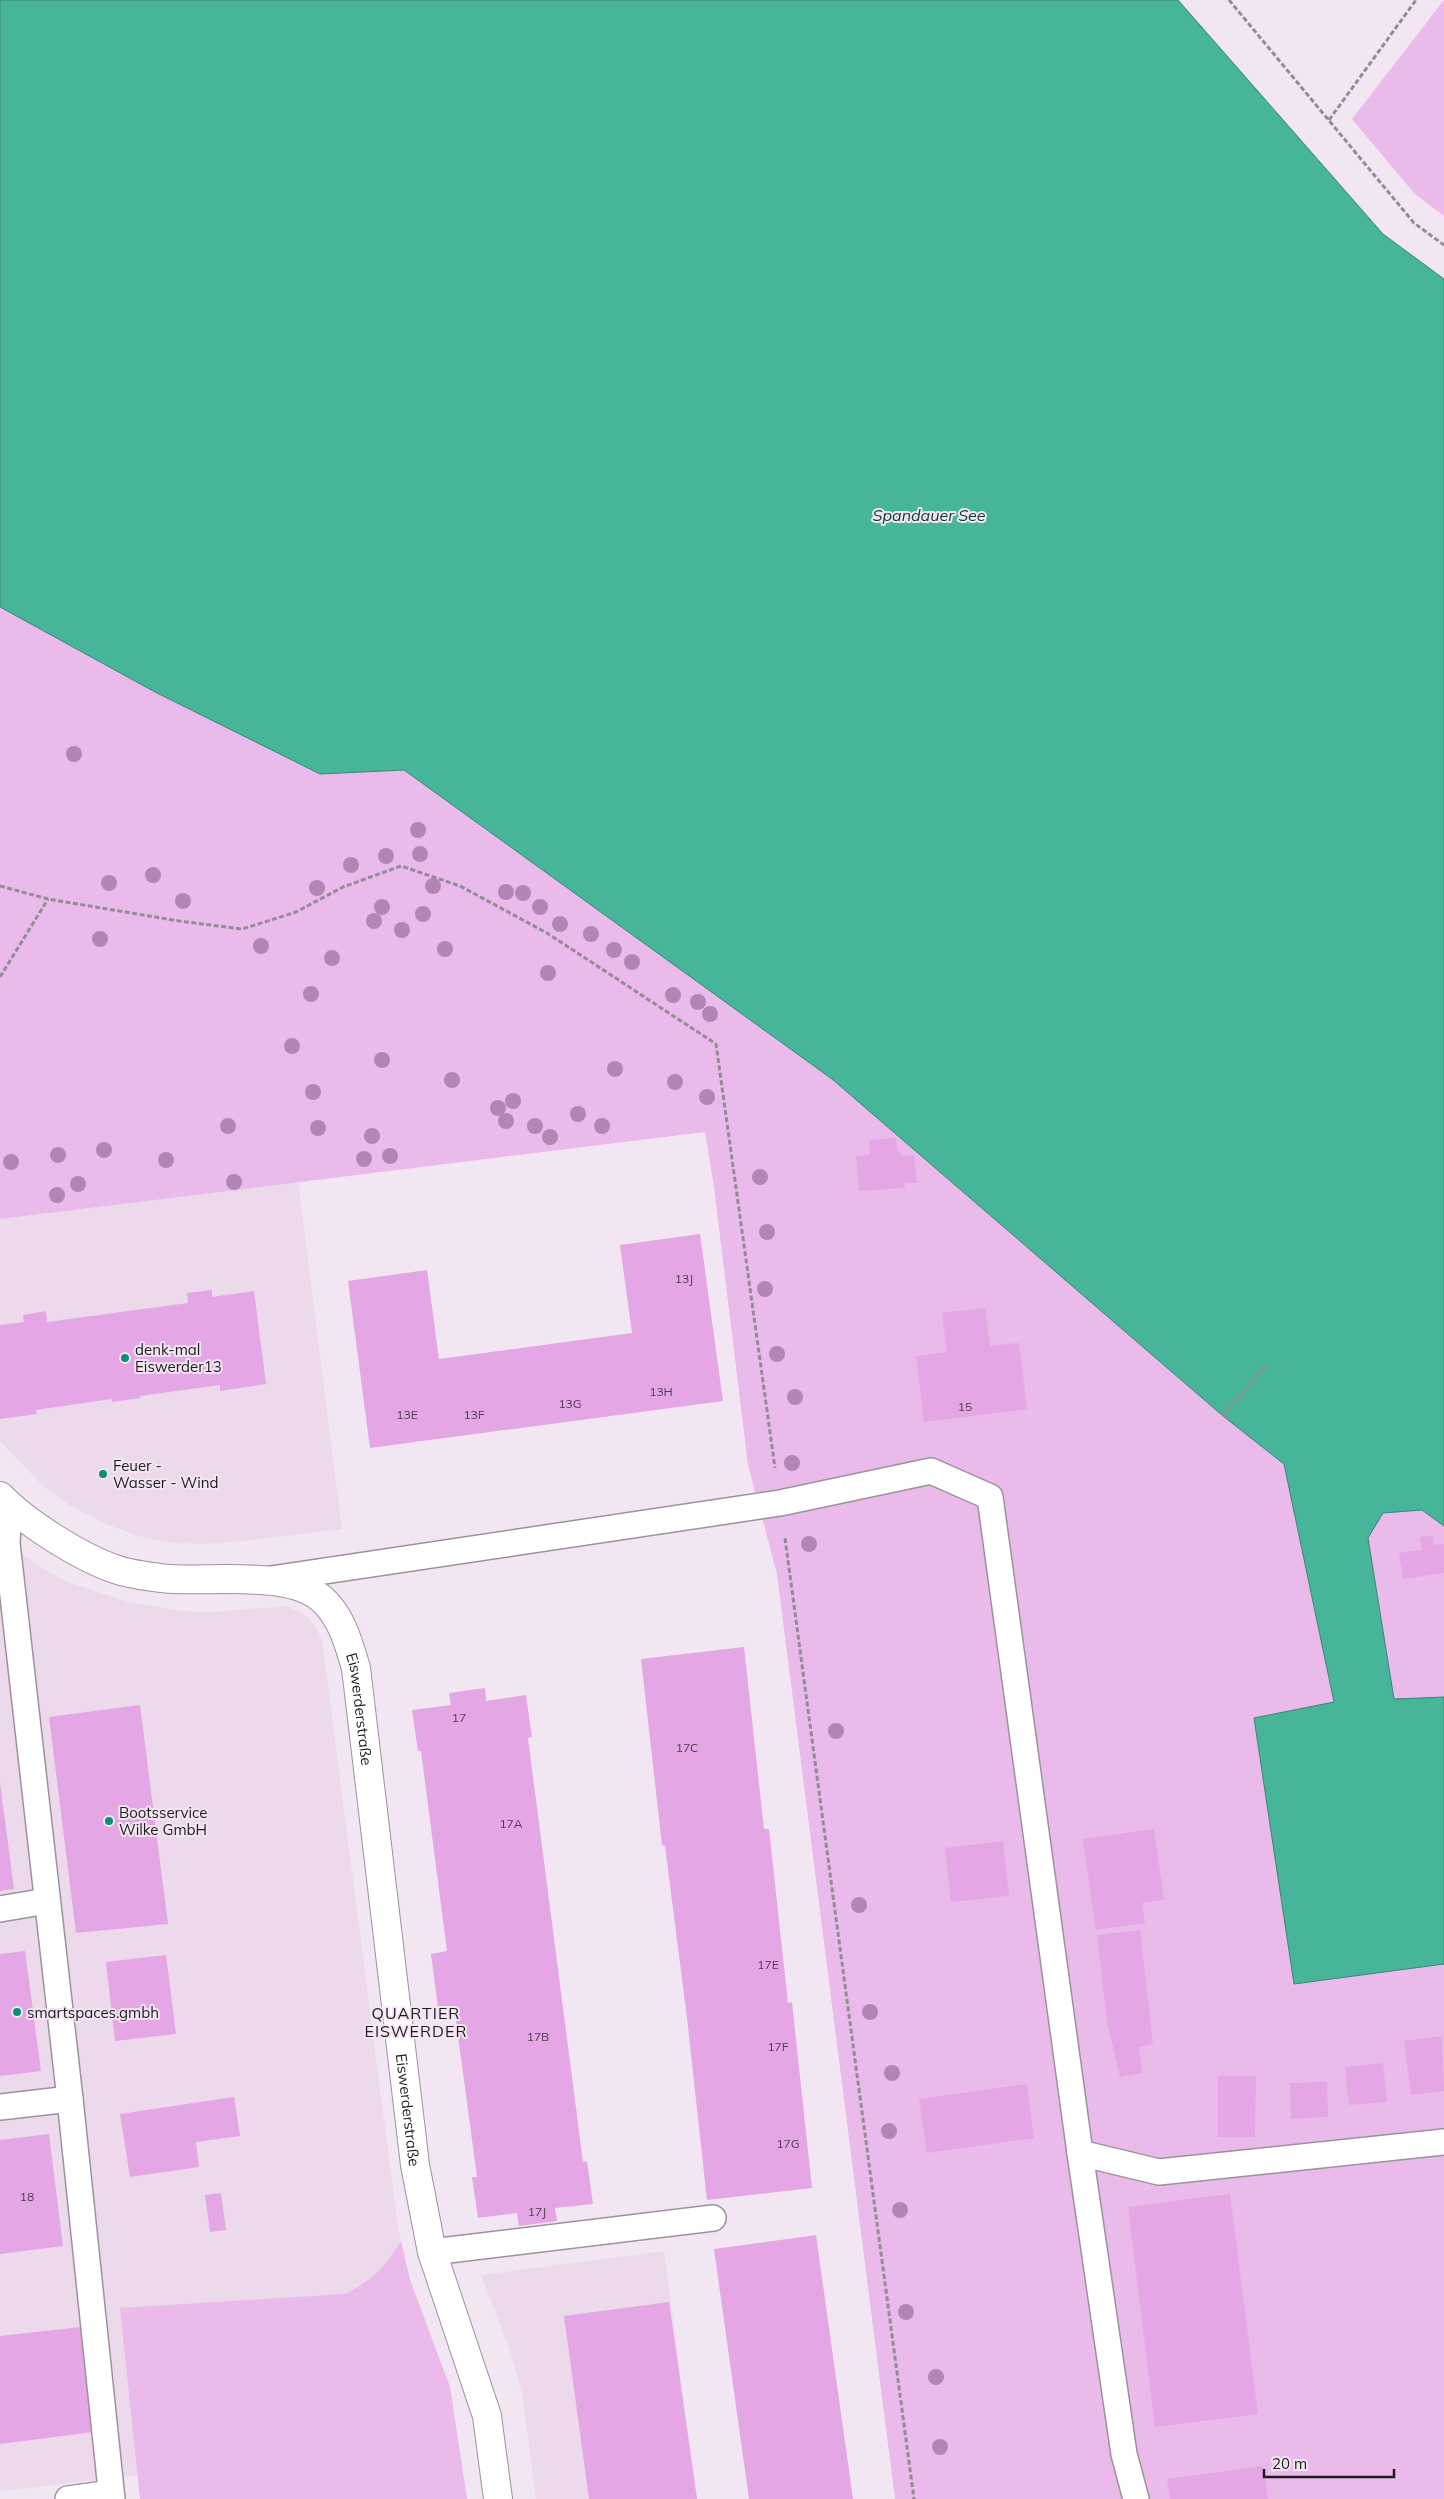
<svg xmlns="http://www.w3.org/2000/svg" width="1444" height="2499" viewBox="0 0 1444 2499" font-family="Mulish,sans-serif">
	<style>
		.built { fill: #edd9ec }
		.green { fill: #e9baea }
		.water { fill: #46b59a; stroke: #3a8675 }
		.building { fill: #e4a6e5 }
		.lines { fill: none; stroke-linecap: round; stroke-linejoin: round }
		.service-casing { stroke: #9d919d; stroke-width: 28 }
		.tertiary-casing { stroke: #9d919d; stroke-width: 30 }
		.path { stroke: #948b94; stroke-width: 3; stroke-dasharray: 5 2.5; stroke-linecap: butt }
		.service { stroke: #fff; stroke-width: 25 }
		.tertiary { stroke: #fff; stroke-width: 28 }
		.tree { fill: #b285b4 }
		.poi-dot { fill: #0a8e75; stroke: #f3e6f3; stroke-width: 2 }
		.labels { text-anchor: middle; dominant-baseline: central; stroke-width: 4; stroke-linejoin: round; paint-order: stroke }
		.number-label { font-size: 12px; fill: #503d50 }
		.poi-label { font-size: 15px; fill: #1e1a1e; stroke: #f3e6f3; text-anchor: start }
		.street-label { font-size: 15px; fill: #1e1a1e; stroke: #f3e6f3 }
		.water-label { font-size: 16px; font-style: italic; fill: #083b30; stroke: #f3e6f3 }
		.neighbourhood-label { font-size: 16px; letter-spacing: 1px; fill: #1e1a1e; stroke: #f3e6f3 }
	</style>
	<rect width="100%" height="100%" fill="#f3e6f3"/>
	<g class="built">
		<polygon points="298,1182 342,1529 234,1542 197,1544 165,1542 138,1536 106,1524 69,1505 44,1487 0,1441 0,1219"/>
		<polygon points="0,1538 37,1565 68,1582 125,1601 181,1611 213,1612 287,1606 306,1615 315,1626 322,1640 398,2228 410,2280 450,2387 467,2499 149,2474 0,2491"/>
		<polygon points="664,2251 697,2499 536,2499 522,2393 510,2350 481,2275"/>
	</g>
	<g class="green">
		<polygon points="1444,0 1444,216 1415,194 1352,119"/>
		<polygon points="0,607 155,692 320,774 404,770 832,1079 1223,1416 1284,1463 1334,1702 1254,1718 1294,1983 1444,1964 1444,2499 895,2499 777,1574 748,1465 714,1187 705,1132 0,1219"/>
		<polygon points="1422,1510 1444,1526 1444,1697 1394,1700 1368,1538 1383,1513"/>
		<path d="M401,2241L410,2280L450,2387L467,2499H140L120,2308L345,2294C376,2278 383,2269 401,2241Z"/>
	</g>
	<polygon class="water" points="0,0 1178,0 1383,234 1444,279 1444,1526 1422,1510 1383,1513 1368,1538 1394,1699 1444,1697 1444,1964 1294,1984 1254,1718 1334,1702 1284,1464 1223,1416 832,1079 404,770 320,774 155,692 0,607"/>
	<g class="building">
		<polygon points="896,1138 897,1151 900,1151 901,1156 914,1155 917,1183 904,1183 905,1188 859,1191 856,1156 870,1155 869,1140"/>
		<polygon points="700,1234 723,1401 370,1448 348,1281 427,1270 439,1359 632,1333 620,1245"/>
		<polygon points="212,1290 212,1297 254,1291 266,1384 220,1391 220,1385 140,1396 140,1398 112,1402 111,1399 36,1410 37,1414 0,1419 0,1325 24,1322 23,1315 46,1311 47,1322 188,1303 187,1293"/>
		<polygon points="985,1308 990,1346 1019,1343 1027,1409 924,1422 916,1356 947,1352 942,1313"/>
		<polygon points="1433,1536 1434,1545 1444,1544 1444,1573 1403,1579 1399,1553 1422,1550 1420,1537"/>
		<polygon points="744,1647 764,1829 769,1829 788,2003 792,2002 812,2188 707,2200 687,2018 665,1846 662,1845 641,1659"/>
		<polygon points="485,1688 486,1701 526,1695 532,1737 528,1738 583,2162 587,2161 593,2204 555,2208 557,2221 519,2226 517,2213 478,2218 472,2177 477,2177 454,2006 438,2008 431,1954 447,1951 421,1751 418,1751 412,1710 451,1705 449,1693"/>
		<polygon points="140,1705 168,1924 76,1933 49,1717"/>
		<polygon points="0,1783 14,1889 0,1891"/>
		<polygon points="1154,1829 1164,1900 1142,1903 1145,1923 1096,1930 1083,1839"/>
		<polygon points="1003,1841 1009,1896 951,1902 945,1848"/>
		<polygon points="1140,1930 1153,2044 1139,2047 1142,2073 1120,2077 1107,2021 1097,1935"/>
		<polygon points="25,1951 41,2071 0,2076 0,1954"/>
		<polygon points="166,1955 176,2034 115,2041 106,1962"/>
		<polygon points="1442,2036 1444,2091 1411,2095 1404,2041"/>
		<polygon points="1383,2063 1387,2102 1349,2105 1345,2067"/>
		<polygon points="1218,2076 1256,2076 1255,2137 1218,2137"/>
		<polygon points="1327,2082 1328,2117 1291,2119 1290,2083"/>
		<polygon points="1027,2084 1034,2138 927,2153 919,2099"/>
		<polygon points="234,2097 240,2136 196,2142 199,2167 130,2177 120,2114"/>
		<polygon points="49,2134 63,2246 0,2254 0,2140"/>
		<polygon points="221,2193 226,2230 210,2232 205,2195"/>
		<polygon points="1230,2194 1258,2414 1155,2427 1128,2207"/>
		<polygon points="816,2235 853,2499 749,2499 714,2249"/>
		<polygon points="669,2302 697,2499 589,2499 564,2316"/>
		<polygon points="81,2327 93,2432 0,2444 0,2336"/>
		<polygon points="1263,2466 1268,2499 1170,2499 1167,2479"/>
	</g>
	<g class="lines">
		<g class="service-casing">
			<g id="service">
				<polyline points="9,1506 7,1543 70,2099 112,2499"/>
				<polyline points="271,1579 780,1503 931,1471 990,1497 1080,2153 1124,2454 1136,2499"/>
				<polyline points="0,1909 47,1901"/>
				<polyline points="0,2107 70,2099"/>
				<polyline points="1080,2153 1159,2172 1444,2142"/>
				<polyline points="432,2252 713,2218"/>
				<polyline points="68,2499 111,2493"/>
			</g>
		</g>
		<g class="tertiary-casing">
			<g id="tertiary">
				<path id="s1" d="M0,1496C26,1523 80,1557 115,1569C128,1574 146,1576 160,1578C206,1584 293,1567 326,1603C343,1621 349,1645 356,1668L415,2165L432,2252L487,2416L498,2499"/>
			</g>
		</g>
		<g class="path">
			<polyline points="1229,0 1414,223 1444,245"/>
			<polyline points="1329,120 1416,0"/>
			<polyline points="0,886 48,899 179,921 242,929 296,912 343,887 401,866 460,886 547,933 716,1044 775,1468"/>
			<polyline points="0,977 48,899"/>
			<polyline points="1223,1416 1266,1365"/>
			<polyline points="785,1538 914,2499"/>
		</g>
		<use href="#service" class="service"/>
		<use href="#tertiary" class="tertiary"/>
	</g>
	<g class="tree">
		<circle cx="74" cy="754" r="8"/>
		<circle cx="418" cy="830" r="8"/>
		<circle cx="420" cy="854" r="8"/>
		<circle cx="386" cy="856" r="8"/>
		<circle cx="351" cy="865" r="8"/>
		<circle cx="153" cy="875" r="8"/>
		<circle cx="109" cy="883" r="8"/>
		<circle cx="433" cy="886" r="8"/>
		<circle cx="317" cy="888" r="8"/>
		<circle cx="506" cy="892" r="8"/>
		<circle cx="523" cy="893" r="8"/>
		<circle cx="183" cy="901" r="8"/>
		<circle cx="382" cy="907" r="8"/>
		<circle cx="540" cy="907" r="8"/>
		<circle cx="423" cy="914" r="8"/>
		<circle cx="374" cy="921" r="8"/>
		<circle cx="560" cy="924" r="8"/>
		<circle cx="402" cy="930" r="8"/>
		<circle cx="591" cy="934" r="8"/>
		<circle cx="100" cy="939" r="8"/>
		<circle cx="261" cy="946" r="8"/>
		<circle cx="445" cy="949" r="8"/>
		<circle cx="614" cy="950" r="8"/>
		<circle cx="332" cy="958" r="8"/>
		<circle cx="632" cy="962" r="8"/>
		<circle cx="548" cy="973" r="8"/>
		<circle cx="311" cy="994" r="8"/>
		<circle cx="673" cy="995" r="8"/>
		<circle cx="698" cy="1002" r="8"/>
		<circle cx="710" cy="1014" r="8"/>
		<circle cx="292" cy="1046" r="8"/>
		<circle cx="382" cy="1060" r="8"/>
		<circle cx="615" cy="1069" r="8"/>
		<circle cx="452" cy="1080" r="8"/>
		<circle cx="675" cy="1082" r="8"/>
		<circle cx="313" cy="1092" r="8"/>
		<circle cx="707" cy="1097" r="8"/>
		<circle cx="513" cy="1101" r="8"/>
		<circle cx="498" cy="1108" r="8"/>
		<circle cx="578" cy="1114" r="8"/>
		<circle cx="506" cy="1121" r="8"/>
		<circle cx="228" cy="1126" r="8"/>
		<circle cx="535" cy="1126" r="8"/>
		<circle cx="602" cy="1126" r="8"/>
		<circle cx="318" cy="1128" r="8"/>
		<circle cx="372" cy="1136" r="8"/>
		<circle cx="550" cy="1137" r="8"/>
		<circle cx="104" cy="1150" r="8"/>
		<circle cx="58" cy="1155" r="8"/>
		<circle cx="390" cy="1156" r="8"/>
		<circle cx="364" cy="1159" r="8"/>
		<circle cx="166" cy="1160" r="8"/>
		<circle cx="11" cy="1162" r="8"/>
		<circle cx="760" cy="1177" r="8"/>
		<circle cx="234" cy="1182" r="8"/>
		<circle cx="78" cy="1184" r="8"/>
		<circle cx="57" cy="1195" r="8"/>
		<circle cx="767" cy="1232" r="8"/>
		<circle cx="765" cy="1289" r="8"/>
		<circle cx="777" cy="1354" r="8"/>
		<circle cx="795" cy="1397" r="8"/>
		<circle cx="792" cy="1463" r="8"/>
		<circle cx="809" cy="1544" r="8"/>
		<circle cx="836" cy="1731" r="8"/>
		<circle cx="859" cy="1905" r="8"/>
		<circle cx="870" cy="2012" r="8"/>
		<circle cx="892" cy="2073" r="8"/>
		<circle cx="889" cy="2131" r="8"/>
		<circle cx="900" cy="2210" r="8"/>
		<circle cx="906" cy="2312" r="8"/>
		<circle cx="936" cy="2377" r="8"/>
		<circle cx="940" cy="2447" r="8"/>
	</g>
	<g class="poi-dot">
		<circle cx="125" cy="1358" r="5"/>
		<circle cx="103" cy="1474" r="5"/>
		<circle cx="109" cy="1821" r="5"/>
		<circle cx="17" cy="2012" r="5"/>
	</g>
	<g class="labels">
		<g class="number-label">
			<text x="684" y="1278">13J</text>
			<text x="661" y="1391">13H</text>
			<text x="570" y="1403">13G</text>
			<text x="965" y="1406">15</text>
			<text x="407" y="1414">13E</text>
			<text x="474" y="1414">13F</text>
			<text x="459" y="1717">17</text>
			<text x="687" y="1747">17C</text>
			<text x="511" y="1823">17A</text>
			<text x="768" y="1964">17E</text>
			<text x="538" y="2036">17B</text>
			<text x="778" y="2046">17F</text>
			<text x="788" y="2143">17G</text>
			<text x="27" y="2196">18</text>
			<text x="537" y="2211">17J</text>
		</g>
		<g class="poi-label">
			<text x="135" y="1349">denk-mal<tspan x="135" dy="17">Eiswerder13</tspan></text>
			<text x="113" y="1465">Feuer -<tspan x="113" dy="17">Wasser - Wind</tspan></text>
			<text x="119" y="1812">Bootsservice<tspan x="119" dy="17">Wilke GmbH</tspan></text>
			<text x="27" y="2012">smartspaces.gmbh</text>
		</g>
		<g class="street-label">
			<text stroke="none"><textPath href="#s1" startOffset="468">Eiswerderstraße</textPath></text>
			<text stroke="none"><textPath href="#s1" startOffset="872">Eiswerderstraße</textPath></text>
		</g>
		<g class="water-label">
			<text x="929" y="515">Spandauer See</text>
		</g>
		<g class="neighbourhood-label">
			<text x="416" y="2013">QUARTIER<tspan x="416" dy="18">EISWERDER</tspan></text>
		</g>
	</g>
	<path d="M1264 2469v8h130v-8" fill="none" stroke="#1e1a1e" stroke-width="2.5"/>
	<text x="1272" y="2469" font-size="15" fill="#1e1a1e" stroke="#f3e6f3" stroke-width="4" paint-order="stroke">20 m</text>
</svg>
